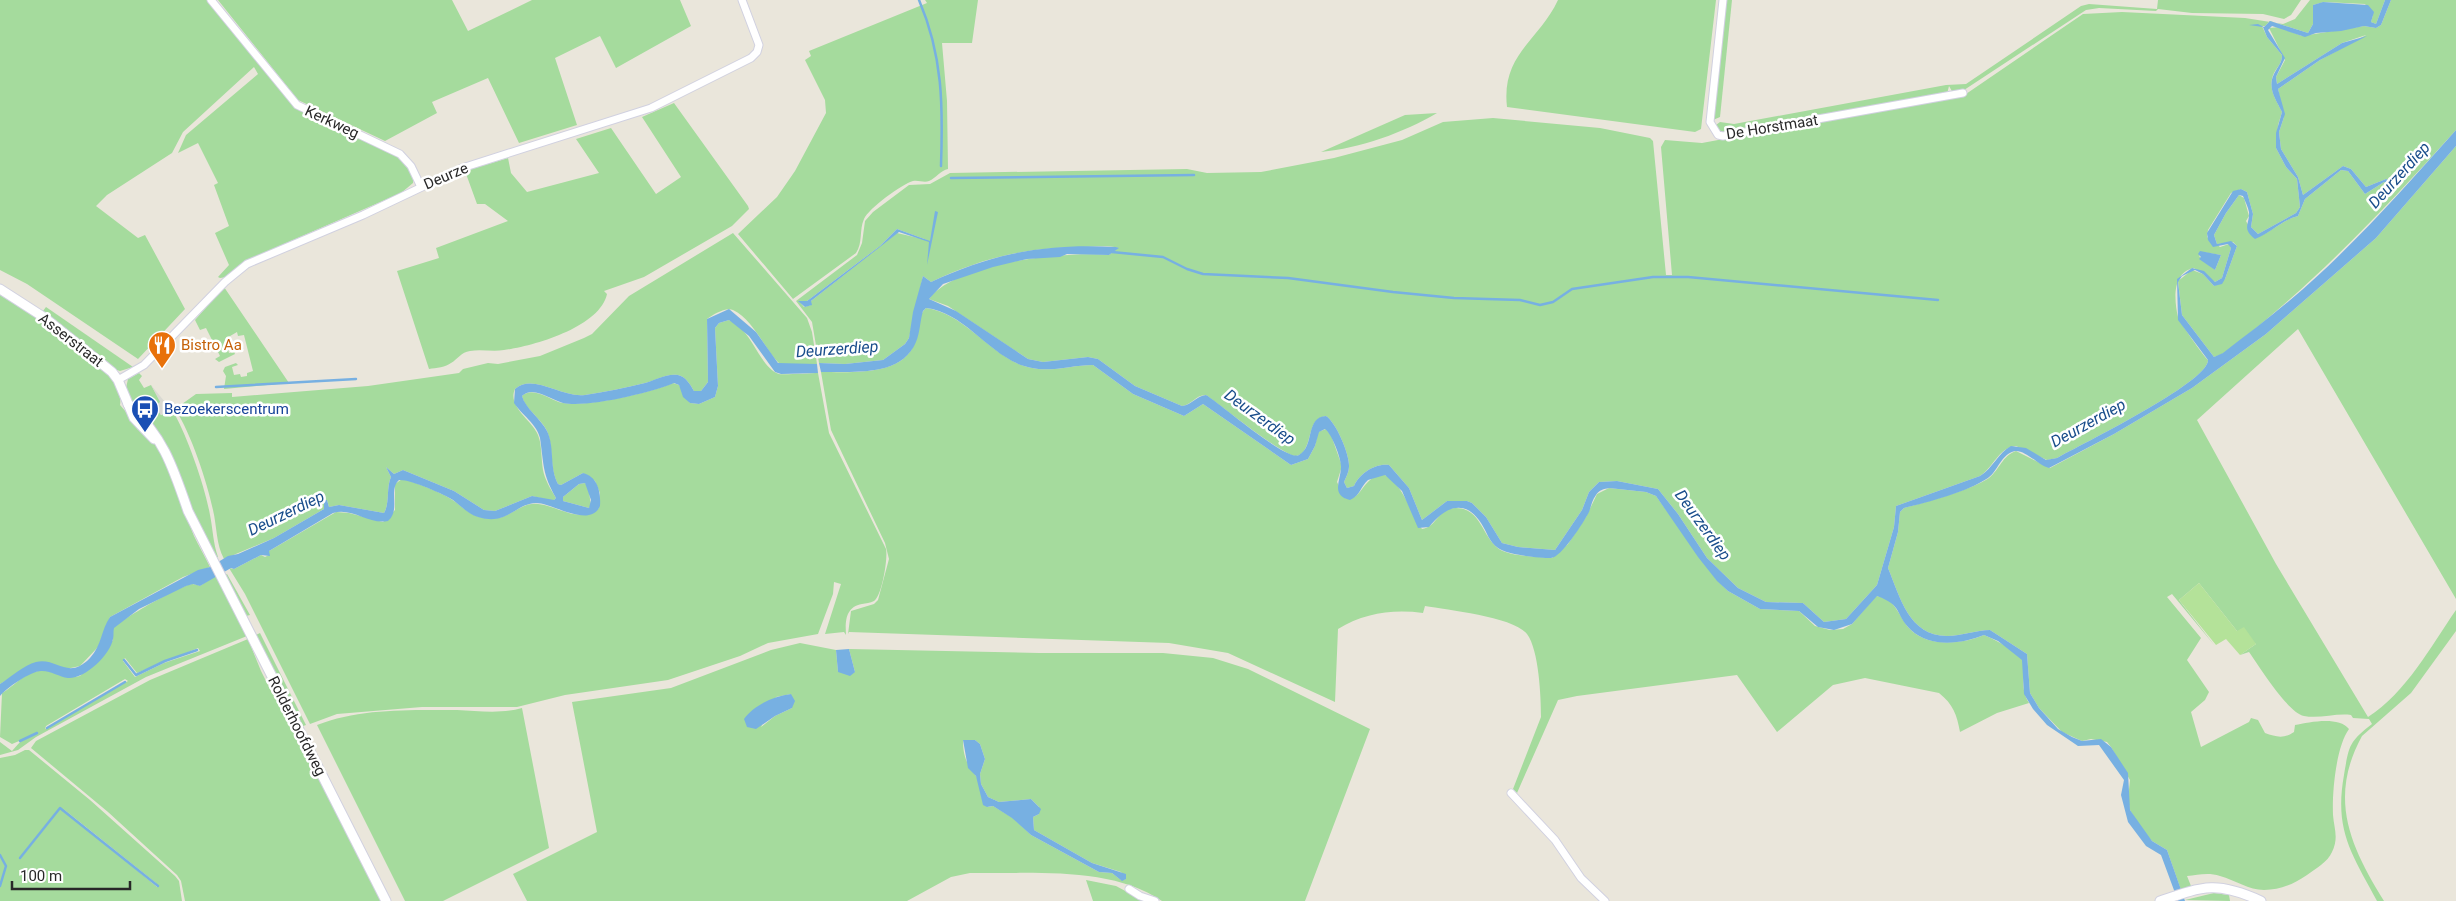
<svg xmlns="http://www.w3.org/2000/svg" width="2456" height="901" viewBox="0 0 2456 901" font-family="Roboto,sans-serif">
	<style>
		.green { fill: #a5db9d; fill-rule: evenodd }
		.pitch { fill: #b4e299 }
		.plaza { fill: #dad9d2 }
		.water { fill: #77b0e2; fill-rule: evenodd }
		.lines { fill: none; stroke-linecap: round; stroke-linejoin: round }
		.stream { stroke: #77b0e2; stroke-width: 2.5 }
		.street-casing { stroke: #d1d1e0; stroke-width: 9 }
		.secondary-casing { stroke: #d1d1e0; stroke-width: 11 }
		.street { stroke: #fff; stroke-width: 7 }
		.secondary { stroke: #fff; stroke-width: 9 }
		.labels { text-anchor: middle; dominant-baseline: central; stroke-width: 5; stroke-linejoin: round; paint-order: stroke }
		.street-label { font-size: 15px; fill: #282828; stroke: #fff }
		.food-label { font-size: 15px; fill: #c56008; stroke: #fff; text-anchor: start }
		.transit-label { font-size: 15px; fill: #164399; stroke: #fff; text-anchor: start }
		.water-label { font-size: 16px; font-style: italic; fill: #194d8b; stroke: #fff }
	</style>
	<rect width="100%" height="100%" fill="#eae6db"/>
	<g class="green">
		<path d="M0,0H209L262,68L299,109L397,154C406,162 415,171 413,183L401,193L252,258L227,277L220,278L218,277L229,265L215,233L229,226L214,185L218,183L198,143L178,153L186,135L258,74L254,67L183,132L172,153L107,195L96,206L138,238L145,235L185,309L138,359L27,284L0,270Z"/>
		<polygon points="218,0 452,0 468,31 532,0 680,0 691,26 616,68 600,36 555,58 577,125 519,143 488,78 432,102 437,113 385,141 298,100"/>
		<path d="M925,0H978L972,43H942L947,101L948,169C941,170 936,178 929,181C924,183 919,180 913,181C902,184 869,208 864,219C859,230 863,243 856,253L793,299L738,234L777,197L795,171L826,113L825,100L805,60L811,56L809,51L927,3Z"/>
		<path d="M1558,0H1716L1701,129L1695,132L1507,107C1501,54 1539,41 1558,0Z"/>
		<polygon points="1725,0 1732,0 1720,117 1713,120"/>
		<polygon points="2158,0 2301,0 2291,15 2284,19 2263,14 2192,13 2158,9 2156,11 2099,8 2086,10 1961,92 1953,93 1949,86 1947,94 1729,134 1721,133 1716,125 1720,122 1734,124 1946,85 1966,84 2081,6 2089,4 2157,9"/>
		<path d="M2310,0H2385L2376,24L2371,22L2373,15L2365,4L2324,2L2313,5V24L2308,33L2270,21L2265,26H2262L2267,37L2282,55C2282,63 2278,66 2274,73C2267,88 2276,100 2282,112L2278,125L2276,148L2286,167L2297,179L2300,207L2296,213L2258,234L2251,227L2253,214L2247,192L2241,189L2231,193L2208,230L2207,237L2220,247L2229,244L2231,248L2222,278L2215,282L2194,268C2172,272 2174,300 2178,317C2179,321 2204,357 2208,360C2209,382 2080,445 2057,458L2047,460L2016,446C1999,447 1993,468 1980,476L1896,506L1894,527L1877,585L1846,619L1824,622L1803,603L1766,602L1738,588L1707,558L1678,514L1658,489L1617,481L1599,482L1589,492L1582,510L1555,550L1518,547L1502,543L1486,517L1472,503L1467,501H1447L1422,520L1409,488L1389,465C1375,463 1359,474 1354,486L1347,488L1344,482C1346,477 1349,472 1349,467C1350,455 1336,422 1326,416C1312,418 1312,430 1308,442C1306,448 1303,455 1296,456C1286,458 1219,404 1206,395C1195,395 1192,405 1182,406L1135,386L1098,359L1088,357L1043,362L1028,359L948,306L929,299C956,262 1066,251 1109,255L1118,248C1107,245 1095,247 1083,247C1023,248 985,257 931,282L923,276L909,338L905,344L883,360L845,364L819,363L812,322L796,301L857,255L862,243L865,221L873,212L909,185L930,184L950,173L1187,169L1207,173L1261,172L1334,158L1402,140L1443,122L1493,118L1600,128L1650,138L1653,141L1666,275H1672L1661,147L1665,140L1702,143L1966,94L2083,14L2122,12L2245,18L2283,24L2295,19ZM897,229L927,240L897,233L811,301V305L804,307L799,301H807L880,246ZM2202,252L2221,255L2215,270L2199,256Z"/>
		<path d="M2391,0H2456V130C2393,200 2328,269 2255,329C2243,338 2228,354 2214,357L2182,315L2178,281L2192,270L2203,274L2214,286L2225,279L2237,246L2233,242L2217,244L2214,235L2226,213L2239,195L2244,198L2249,216L2246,221L2255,238C2271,233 2282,220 2298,216L2305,199L2341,170L2348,171L2365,194L2384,182L2395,186L2386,179L2366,187L2351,169L2343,166L2303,195L2298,177L2281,149L2279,132L2284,117L2278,89L2320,60L2366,35L2342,43L2277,84L2276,77L2285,60L2269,28L2279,27L2302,36L2364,26L2376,28L2381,25Z"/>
		<path d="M674,103L748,206L749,209L732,226L644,277L604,291L607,294C600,327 534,346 504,350C493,352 481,349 470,351C461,352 458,359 451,363C446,367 436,368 429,369L397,271L439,258L436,248L508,221L485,204H477L465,171L508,158L511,173L527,192L599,173L576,139L611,128L656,194L681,177L642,117Z"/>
		<path d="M1437,113C1403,133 1360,148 1321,152L1405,115Z"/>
		<path d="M2456,146V599L2298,329L2197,420L2276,564L2368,717C2406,693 2431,646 2456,610V631L2411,693L2362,736C2328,798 2350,846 2384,901H2377C2352,854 2334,831 2344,775C2349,745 2349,742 2372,724L2369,719L2353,718L2351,715C2336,713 2319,719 2304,716C2288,713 2259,666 2249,652L2240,655L2256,644L2237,631L2199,583L2179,600L2215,646L2172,594L2167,597L2201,638L2187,660L2209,692L2205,700L2191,712L2201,747L2249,722L2251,718L2258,720L2265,733C2276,737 2284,739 2294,732L2295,725C2310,722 2339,716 2349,729C2336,747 2332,792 2333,815C2334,828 2339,838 2332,852C2328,862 2315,869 2307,875C2294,884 2280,890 2264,890C2249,890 2235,880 2220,876C2208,872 2198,875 2187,876L2191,886L2181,890L2167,850L2152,841L2141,829L2130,810L2128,799L2130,780L2111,747L2107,742L2091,739L2082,741L2062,732L2039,708L2030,693L2027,654L1990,630C1976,630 1962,636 1947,636C1909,636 1900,597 1888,568L1898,532L1900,512L1904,508C1926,502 1971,490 1989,478C2000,469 2002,456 2016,451L2050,468L2114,434L2192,388L2266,334L2376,238Z"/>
		<path d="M733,233L807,318L812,332L817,364H780C765,350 753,319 733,310C725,307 713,315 707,319L708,382L701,391H694C690,384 686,377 678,375C667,373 656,380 645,383C625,388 605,392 585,395C561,398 533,373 515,389C507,407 532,420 538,435C542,444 541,459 543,470C545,480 550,488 556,498L553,501L532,496L495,511L484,510L454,491L403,470L394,474L386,467L391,477C386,488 390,503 384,513L339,505L329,507L327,500H324V509L274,538L224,559C216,544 217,527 213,510C207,482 191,433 175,409L196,394L232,393V397L368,386L459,373L463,369L488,363L498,364L540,356L584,338L592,334L629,296Z"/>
		<polygon points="224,287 289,383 224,389 226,376 223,371 225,367 236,363 238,365 232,367 234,375 240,374 241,377 247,376 247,373 253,371 244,335 238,336 237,332 225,339 229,353 234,352 235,354 219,362 215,359 220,356 206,328 200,330 195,320"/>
		<path d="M0,293L34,314L110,375C115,383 122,396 120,405L139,427L137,429C173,446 180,503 194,536C199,546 205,557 210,567L183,577L110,617L98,647L80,666L66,669L38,662L0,684Z"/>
		<polygon points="46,307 133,367 120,371 114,369 43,311"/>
		<path d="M926,308C964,313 989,354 1024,366C1048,374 1070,365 1093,365L1133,394L1184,416L1203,404L1291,465L1308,459L1315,446L1318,432L1326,429L1331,435L1342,466L1337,482L1345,498C1362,503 1363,473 1385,475C1405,487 1409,511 1422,529C1436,528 1439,507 1456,508C1481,508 1482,537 1499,549C1512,557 1536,556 1552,558L1568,544L1586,517L1597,494L1609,488L1646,492L1656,496L1716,579L1728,591L1760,609L1799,611L1815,626L1830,630L1843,629L1852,624L1876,596C1896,597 1898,617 1910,629C1928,648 1963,644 1984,635C1992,638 2021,653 2023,661C2026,676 2019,687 2029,703L1997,713L1960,732C1957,715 1953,704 1939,693L1865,678L1833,685L1777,732L1737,675L1577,696L1558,700L1517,793L1513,789L1541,717C1541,697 1539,650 1527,634C1514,617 1448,610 1425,606L1423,613C1393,609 1364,613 1338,629L1335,702L1228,653L1169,643L849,632L848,634L851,611L874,604L878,600L889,559L885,543L831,430L821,372C848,372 906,377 915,341C917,332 918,315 926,308Z"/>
		<path d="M729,320C753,330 759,367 779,374C784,375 811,373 818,373L829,433L886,549C888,558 882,596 874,601C870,603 866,603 862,604C846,607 845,620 846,635L844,632L825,634L841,584L834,582L833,594L818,634L768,643L740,656L668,680L565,695L517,707H422L337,714L310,724L245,594L229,568L234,569L261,555L265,557L269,555V551L336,512L349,513L383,522L395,510V484L402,479C413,481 442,493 451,499C462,506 468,514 480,517C508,525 518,501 538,504C558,506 582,525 599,508L600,493L595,481L583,473L561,485L558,484C549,467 554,448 547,431C541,418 525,409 522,396C533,385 551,401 563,403C588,407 649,393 673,383L679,385L690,403L699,404L715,397L718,386L715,328L719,323Z"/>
		<polygon points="139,373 142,376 139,380 144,388 151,385 161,402 155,406 157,410 148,418 133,405 126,388 128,379"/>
		<path d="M159,412L161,415L167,412L170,416L174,413C188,438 205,487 210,515C213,530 213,543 218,557L216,558L192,510L170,452L149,421Z"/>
		<polygon points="585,483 588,486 591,505 589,508 563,501 563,497 579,484"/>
		<polygon points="227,574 250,615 246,616 225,575"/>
		<path d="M216,575L247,636L146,677L36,737L18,750L0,755V742L12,751L20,742L38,733L12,744L0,737L2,693C13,687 24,673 38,671C52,668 61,680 80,676L113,640V628C122,619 181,585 192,584C193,584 199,585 200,586ZM198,648L200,651L164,663L135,677L123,661L125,658L137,673ZM125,679L128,681L45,729L46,726Z"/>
		<polygon points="260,633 306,725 303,726 256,635"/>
		<polygon points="248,639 261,671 271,691 282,705 381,901 185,901 181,881 177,875 108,812 31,748 36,741 150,680"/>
		<path d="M800,643L836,650L838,672H855L849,649L1039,653H1163L1213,658L1248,669L1370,729L1305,901H1162C1111,866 1030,874 970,873L951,877L907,901H527L513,874L597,832L572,702L671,688L771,650ZM791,694L792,708L775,716L761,727L776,697ZM963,740H975L980,744L985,759L980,774L981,784L988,797L999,802L1031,799L1039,807V814L1033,817L1034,830L1092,863L1121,872L1126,879L1121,880L1112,873L1099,872L1031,835L1013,818L993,806L988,807C978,799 983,787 976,776C967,764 963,757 963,740Z"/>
		<path d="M522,708L549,848L443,901H405L317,725C360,708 411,710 457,710C478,711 502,714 522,708Z"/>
		<path d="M25,750H29L90,800L175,876L179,881L182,901H0V758L15,755ZM61,807L156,883L158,887H157Z"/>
		<polygon points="1086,880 1116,886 1144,901 1093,901"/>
		<polygon points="2214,893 2229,895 2230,901 2185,900"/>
	</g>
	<polygon class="pitch" points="2199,583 2237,631 2244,627 2256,644 2240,655 2226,639 2216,645 2179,600"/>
	<polygon class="plaza" points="151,385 174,413 170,417 167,412 161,415 155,406 160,402"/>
	<g class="water">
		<path d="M2385,0H2391L2381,25L2376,28L2364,26L2341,31L2316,33L2305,37L2272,26L2268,30L2285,58L2276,77L2277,84L2342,43L2367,36L2320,60L2278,89L2285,114L2279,132L2281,149L2298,177L2303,195L2343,166L2351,169L2366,187L2386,179L2396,184L2395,186L2384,182L2365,194L2348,171L2341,170L2305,199L2298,216C2282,220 2271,233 2255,239C2241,228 2250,224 2249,212C2248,207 2245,201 2243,196L2239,195L2226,213L2214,235L2217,244L2231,241L2237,246L2225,279L2222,284L2214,286L2203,274L2195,270L2182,276L2178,282L2182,315L2214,357L2223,353C2245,336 2268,319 2289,301C2350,250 2403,189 2456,130V146L2376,238L2266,334L2192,388L2114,434L2049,468C2039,466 2026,450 2015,451C2001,454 1998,471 1988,478C1967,492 1929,502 1904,508L1900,512L1898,532L1888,568C1900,597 1909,636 1947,636C1962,636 1976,630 1990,630L2027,654L2030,693L2039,708L2058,729L2072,737L2082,741L2101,739L2111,747L2128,773L2130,810L2152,841L2167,850L2185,901H2178L2161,855L2146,846L2128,822L2121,795L2124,780L2099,745L2078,746L2047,725L2033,709L2024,694L2022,660L1998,641L1984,635C1962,644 1930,648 1911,630C1894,614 1904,606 1877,596L1852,624L1834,630L1818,627L1799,611L1760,609L1728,591L1717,581L1698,557L1656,496L1646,492L1609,488C1604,489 1599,490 1596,495C1592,500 1591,507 1589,512C1584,522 1561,558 1551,558C1539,558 1507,555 1498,548C1489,542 1487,532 1481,523C1464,497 1444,508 1429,527L1418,528L1402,491L1385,475L1368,480C1360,487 1361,495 1350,500C1331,495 1340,482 1341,468C1342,460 1332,434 1325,429L1319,432L1315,446L1308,459L1291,465L1203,404L1184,416L1133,394L1093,365C1070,365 1048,374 1024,366C989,355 964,312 926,308L923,311C920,321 920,333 916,342C901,378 852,371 821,372L819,363L845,364L883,360L905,344L909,338L913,312L923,276L931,282C994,253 1046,243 1116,247L1119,248L1109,255L1067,254L1060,257L1027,259L993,267L943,284L929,299L956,311L1028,359L1043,362L1088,357L1098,359L1135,386L1182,406C1192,405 1196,396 1206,395C1221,404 1287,462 1299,455C1315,446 1305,417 1326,416C1336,422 1350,455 1349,467C1349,472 1346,477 1344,482L1347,488L1354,486C1359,474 1375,463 1389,465L1409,488L1422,520L1447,501H1467L1472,503L1486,517L1502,543L1518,547L1555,550L1582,510L1589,492L1599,482L1617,481L1658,489L1678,514L1707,558L1738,588L1766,602L1803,603L1824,622L1846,619L1877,585L1894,527L1896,506L1980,476C1993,468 1998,453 2011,446L2026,448L2046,460L2057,458C2080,445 2209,382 2208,360L2178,320L2177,279L2192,268L2204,271L2215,282L2222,278L2231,248L2228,244L2213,247L2208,240L2207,233L2233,191L2241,189L2247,192L2253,214L2251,227L2258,234L2296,213L2300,207L2297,179L2286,167L2276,148V133L2282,112C2276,100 2267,88 2274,74C2278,66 2282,63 2282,55L2267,37L2263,27L2249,25L2258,24L2264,27L2270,21L2308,33L2313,24V5L2323,2L2368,5L2374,12L2371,22L2376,24Z"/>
		<polygon points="935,211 938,212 927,265 929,242 899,232 811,301 812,305 805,307 798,301 807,301 880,246 897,229 930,241"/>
		<polygon points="2200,251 2221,255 2215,270 2199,259 2201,257 2198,254"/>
		<path d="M729,309L756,332L778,363L817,364L818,373L781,374L775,372L749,336L729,320L719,323L715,328L718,386L715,397L699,404L690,403L683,397L679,385L674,383C650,393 587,408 563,403C551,400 533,385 522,396C525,408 541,419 547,431C555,447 549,467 558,484L561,485L583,473C598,477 601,492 600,506C590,529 553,503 536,503C514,504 508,526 478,517C468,514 461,506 453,500C444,494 409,479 399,480C388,490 401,510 388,521C369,525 352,507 333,513L269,551L270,556L261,555L234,569L231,568L200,586L193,584L186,586L139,609L114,628C113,632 114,635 113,639C110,655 85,679 68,678C59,677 52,671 42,671C32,670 5,689 0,696V684C11,677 24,665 36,662C57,657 68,681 90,658C102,645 101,630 110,617L198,570L210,567L228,556L238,554L274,538L324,509V500H327L329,507L339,505L384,513C390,503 386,488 391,477L386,467L394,474L403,470L454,491L484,510L495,511L532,496L554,500L556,498C542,473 544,465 540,438C537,424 521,414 514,403L515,389C533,373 561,398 585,395C605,392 625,388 645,383C655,380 667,373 678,375C686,377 690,384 694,391H701L708,382L707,319ZM585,483L591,500L589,508L563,501V497L579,484Z"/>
		<polygon points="849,649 855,672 850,676 838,672 836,650"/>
		<path d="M791,694L795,701L792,708L775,716L756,729L747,727L744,719C754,705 774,696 791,694Z"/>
		<polygon points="963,740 975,740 980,744 985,759 980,774 981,784 988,797 999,802 1031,799 1041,809 1039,814 1033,817 1034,830 1092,863 1126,874 1126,879 1122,881 1112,873 1099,872 1031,835 1012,818 993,806 987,807 983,805 976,776 968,768"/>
	</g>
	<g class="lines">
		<g class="stream">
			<path d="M919,0C943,56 943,106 941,166"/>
			<polyline points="951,178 1194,175"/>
			<polyline points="1112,252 1163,257 1187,269 1203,274 1288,278 1393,292 1454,298 1520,300 1540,305 1553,302 1572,289 1653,277 1688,277 1938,300"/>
			<polyline points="216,387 356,379"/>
			<polyline points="124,660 136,675 165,661 197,650"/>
			<polyline points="47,728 125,682"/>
			<polyline points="20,741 37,733"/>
			<polyline points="0,855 6,866 0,886"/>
			<polyline points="20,858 60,808 158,886"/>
		</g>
		<g class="street-casing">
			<g id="street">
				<polyline points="211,0 297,105 400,154 411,166 421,187"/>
				<polyline points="1723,0 1710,122 1718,135 1723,136 1963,93"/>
				<polyline points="118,380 144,365 225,282 247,264 363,215 462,168 651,108 751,58 757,52 759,45 742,0"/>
				<polyline points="1511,793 1555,840 1581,878 1605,901"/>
				<polyline points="1129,889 1140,896 1155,901"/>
			</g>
		</g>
		<g class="secondary-casing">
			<g id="secondary">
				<polyline points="0,289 45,318 112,372 118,380 134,418 154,439"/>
				<path d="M128,404C163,436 173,467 188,511L386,901"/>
				<path d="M2160,901C2204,886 2217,881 2261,901"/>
			</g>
		</g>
		<use href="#street" class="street"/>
		<use href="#secondary" class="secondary"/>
	</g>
	<defs>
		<g id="restaurant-pin" transform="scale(1.4375)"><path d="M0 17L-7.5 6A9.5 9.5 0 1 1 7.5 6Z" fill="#e8710a" stroke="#fff"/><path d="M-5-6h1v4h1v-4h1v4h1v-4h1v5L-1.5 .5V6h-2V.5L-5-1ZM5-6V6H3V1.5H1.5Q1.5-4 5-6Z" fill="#fff"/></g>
		<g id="bus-pin" transform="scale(1.4375)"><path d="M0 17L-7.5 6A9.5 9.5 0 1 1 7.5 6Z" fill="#1a4fb4" stroke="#fff"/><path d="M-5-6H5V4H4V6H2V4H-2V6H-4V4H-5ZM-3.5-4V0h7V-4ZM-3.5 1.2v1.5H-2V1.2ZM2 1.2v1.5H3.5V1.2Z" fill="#fff"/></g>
	</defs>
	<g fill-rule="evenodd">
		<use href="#restaurant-pin" x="162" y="345"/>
		<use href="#bus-pin" x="145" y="409"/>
	</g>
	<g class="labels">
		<g class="street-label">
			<text transform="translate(332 122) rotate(25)">Kerkweg</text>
			<text transform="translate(1772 127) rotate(-9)">De Horstmaat</text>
			<text transform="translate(446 176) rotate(-23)">Deurze</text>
			<text transform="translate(71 340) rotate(38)">Asserstraat</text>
			<text transform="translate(297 726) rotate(63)">Rolderhoofdweg</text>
		</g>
		<g class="food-label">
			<text x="181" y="345">Bistro Aa</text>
		</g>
		<g class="transit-label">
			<text x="164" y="409">Bezoekerscentrum</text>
		</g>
		<g class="water-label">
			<text transform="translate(2399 175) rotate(-48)">Deurzerdiep</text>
			<text transform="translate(837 349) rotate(-4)">Deurzerdiep</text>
			<text transform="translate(1260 417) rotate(36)">Deurzerdiep</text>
			<text transform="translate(2088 423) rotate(-29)">Deurzerdiep</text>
			<text transform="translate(286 513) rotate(-26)">Deurzerdiep</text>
			<text transform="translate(1703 525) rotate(54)">Deurzerdiep</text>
		</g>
	</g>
	<path d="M12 881v8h118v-8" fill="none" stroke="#282828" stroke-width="2.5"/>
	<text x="20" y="881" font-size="15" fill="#282828" stroke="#ffffff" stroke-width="4" paint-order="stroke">100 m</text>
</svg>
